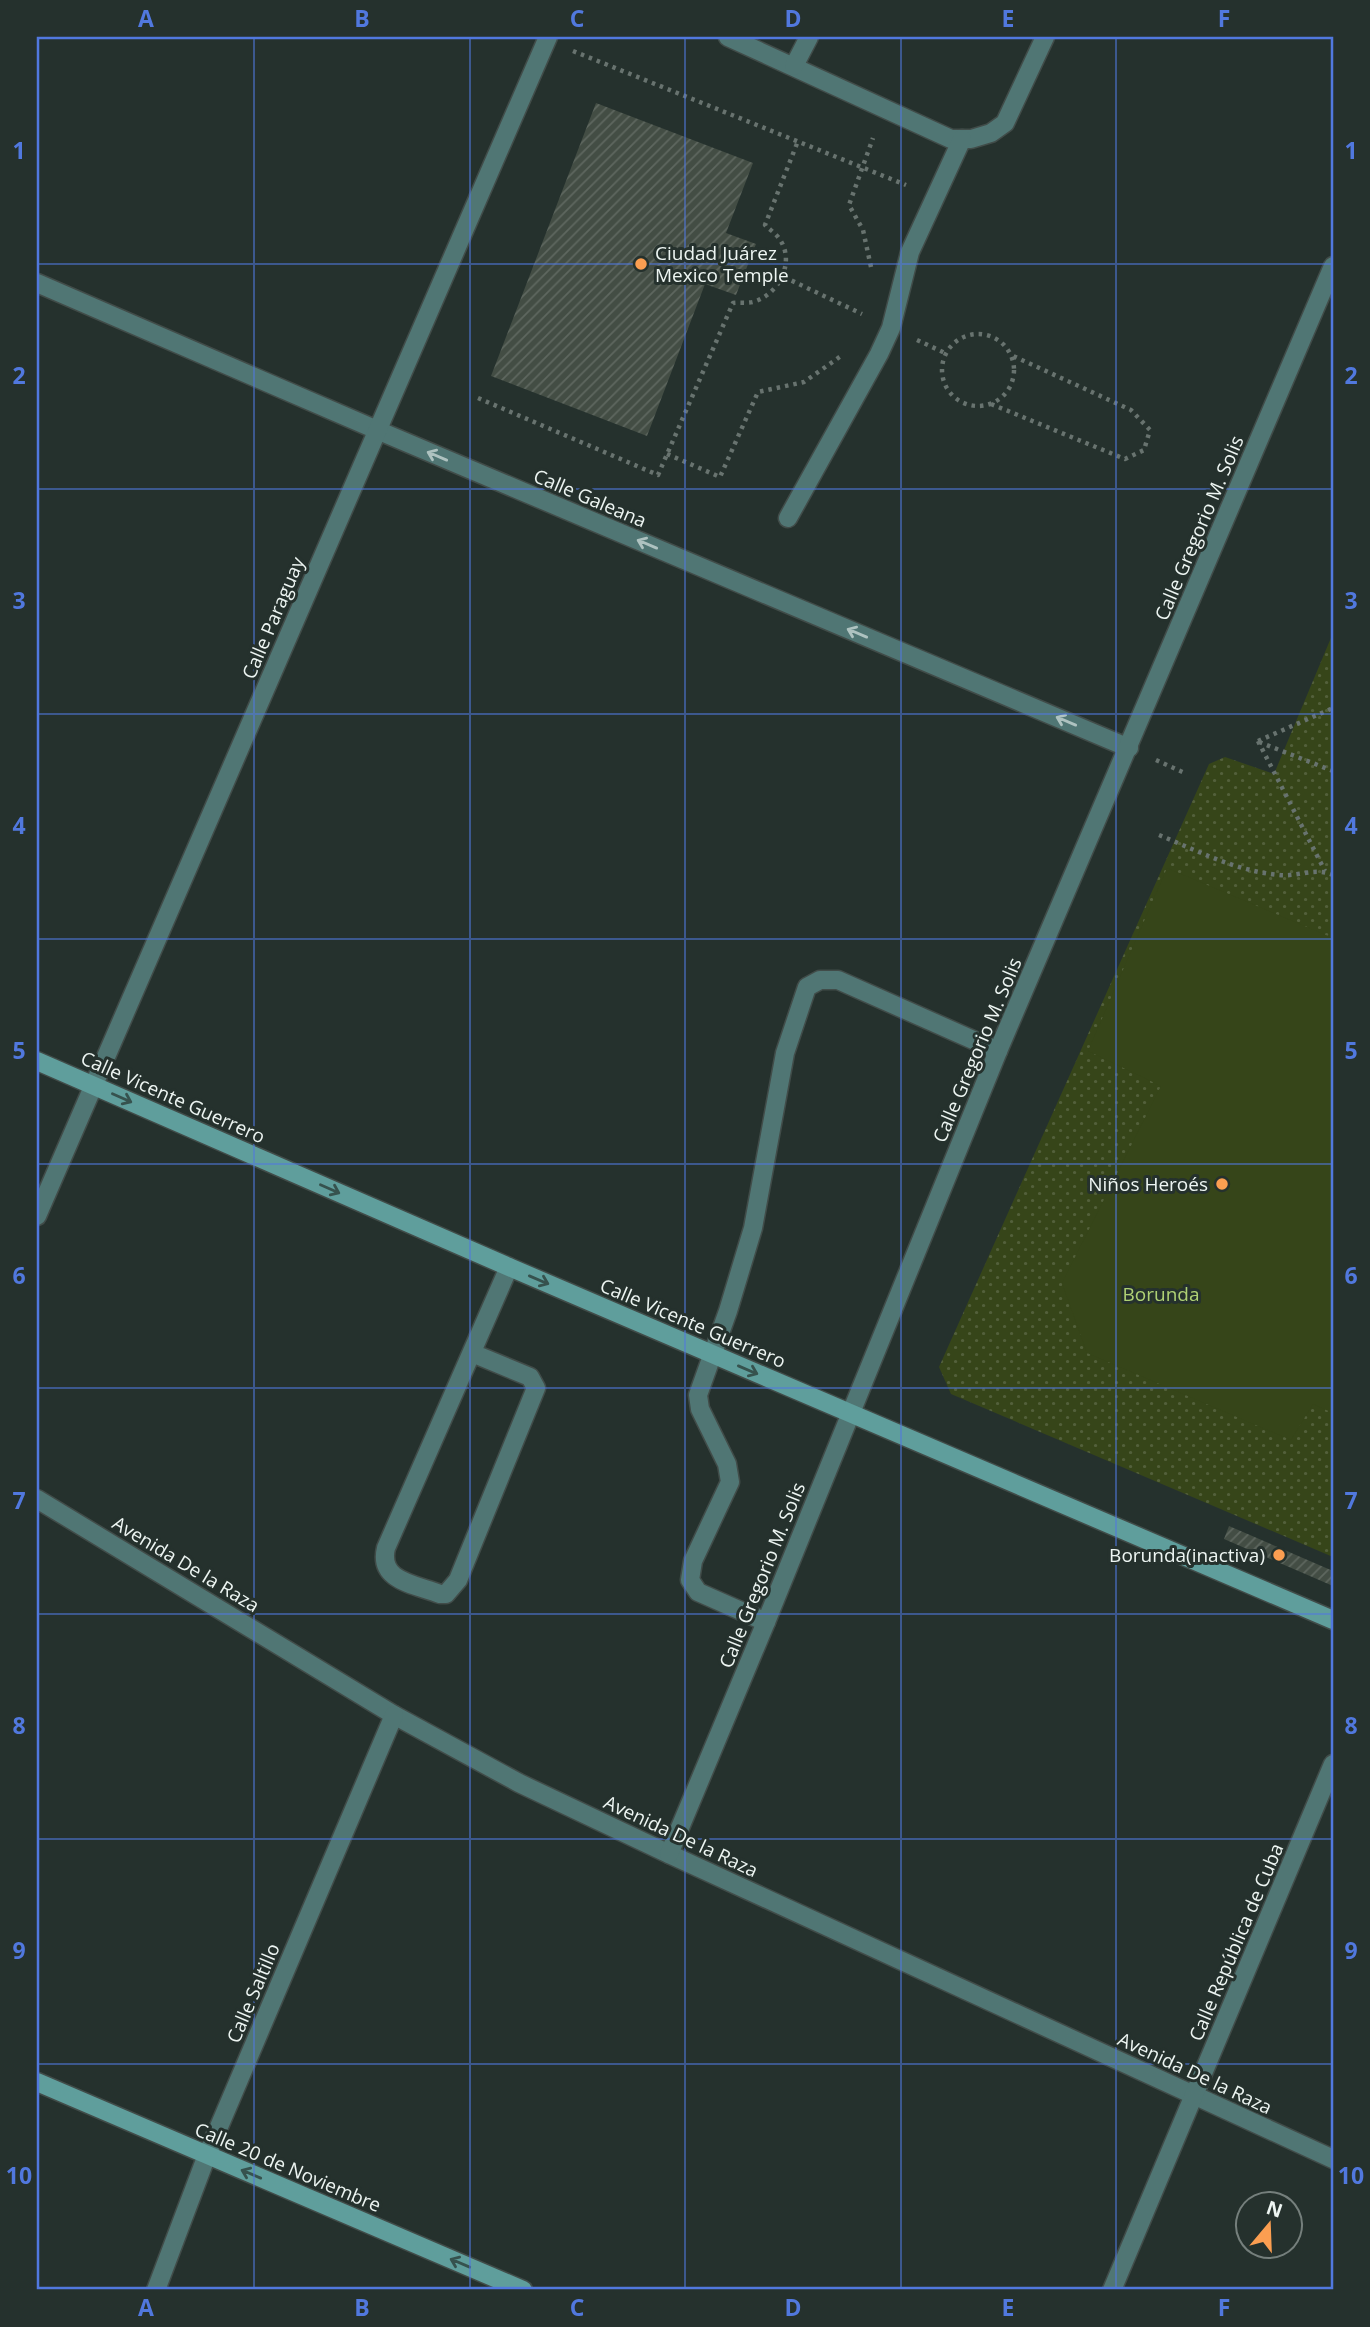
<svg xmlns="http://www.w3.org/2000/svg" width="1370" height="2327" viewBox="0 0 1370 2327" font-family="'Open Sans',sans-serif">
	<style>
		.green { fill: url(#green-dots) }
		.pitch { fill: #364519 }
		.building { fill: url(#building-hatch) }
		.lines { fill: none; stroke-linecap: round; stroke-linejoin: round }
		.service-casing { stroke: #414c49; stroke-width: 21 }
		.minor-casing { stroke: #414c49; stroke-width: 21 }
		.secondary-casing { stroke: #414c49; stroke-width: 21 }
		.path { stroke: #68736f; stroke-width: 4.5; stroke-dasharray: 3.5 5; stroke-linecap: butt }
		.service { stroke: #507674; stroke-width: 18 }
		.minor { stroke: #507674; stroke-width: 18 }
		.secondary { stroke: #5f9e9c; stroke-width: 18 }
		.oneway { stroke: #aec2c0 }
		.oneway2 { stroke: #36524e }
		.grid { fill: none; stroke: #5178de; stroke-width: 2; stroke-opacity: 0.55 }
		.poi-dot { fill: #fb9e51; stroke: #25312d; stroke-width: 2.5 }
		.labels { text-anchor: middle; dominant-baseline: central; stroke-width: 6; stroke-linejoin: round; paint-order: stroke }
		.poi-label { font-size: 19px; fill: #edf5f2; stroke: #25312d; text-anchor: end }
		.street-label { font-size: 19px; fill: #edf5f2; stroke: #25312d }
		.park-label { font-size: 19px; fill: #afd174; stroke: #25312d }
		.neatline { fill: none; stroke: #5178de; stroke-width: 2.5 }
		.grid-label { font-size: 23px; text-anchor: middle; font-weight: bold; fill: #5178de }
	</style>
	<defs>
		<pattern id="green-dots" width="8" height="8" patternUnits="userSpaceOnUse" patternTransform="scale(1.75)"><rect width="8" height="8" fill="#364519"/><path d="M2 2h.1M6 6h.1" fill="none" stroke="#53603b" stroke-width="1.8" stroke-linecap="round"/></pattern>
		<pattern id="building-hatch" width="6" height="6" patternUnits="userSpaceOnUse" patternTransform="scale(1.75)"><rect width="6" height="6" fill="#434d44"/><path d="M-1 1l2-2M0 6l6-6M5 7l2-2" fill="none" stroke="#5e675f"/></pattern>
	</defs>
	<rect width="100%" height="100%" fill="#25312d"/>
	<polygon class="green" points="1333,633 1333,1557 951,1394 939,1367 1209,764 1225,757 1274,774"/>
	<polygon class="pitch" points="1167,868 1333,938 1333,1413 1313,1404 1291,1440 1087,1353 1062,1283 1161,1086 1088,1051"/>
	<g class="building">
		<polygon points="596,103 753,163 726,233 756,244 736,295 705,284 647,436 491,376"/>
		<polygon points="1229,1526 1333,1571 1333,1586 1224,1539"/>
	</g>
	<g class="lines">
		<g class="service-casing">
			<g id="service">
				<polyline points="728,37 951,139 971,139 991,133 1005,123 1045,37"/>
				<polyline points="794,66 809,37"/>
				<polyline points="788,518 879,354 891,328 910,252 962,139"/>
				<path d="M472,1353L530,1377L536,1388L458,1580L446,1594H440C414,1584 378,1581 386,1548L509,1267"/>
				<polyline points="766,1622 698,1592 690,1580 693,1561 730,1482 727,1464 700,1409 698,1395 728,1311 753,1228 785,1053 807,987 820,980 838,980 998,1051"/>
			</g>
		</g>
		<g class="minor-casing">
			<g id="minor">
				<polyline points="37,283 377,430 1129,748"/>
				<polyline points="37,1216 548,37"/>
				<polyline points="37,1499 394,1715 519,1783 669,1854 1333,2159"/>
				<polyline points="669,1854 766,1622 998,1051 1333,266"/>
				<polyline points="156,2290 207,2155 394,1715"/>
				<polyline points="1112,2290 1333,1764"/>
			</g>
		</g>
		<g class="secondary-casing">
			<g id="secondary">
				<polyline points="37,1061 509,1267 1333,1620"/>
				<polyline points="37,2082 523,2290"/>
			</g>
		</g>
		<g class="path">
			<polyline points="573,51 906,185"/>
			<polyline points="871,267 863,230 849,205 873,138"/>
			<polyline points="784,277 862,314"/>
			<circle cx="978" cy="370" r="36"/>
			<polyline points="917,340 945,353"/>
			<path d="M478,398L658,475L733,303C740,302 749,304 756,301C781,292 796,259 778,237C774,232 769,229 765,225L798,141"/>
			<polyline points="991,404 1125,459 1144,450 1150,430 1131,410 1011,355"/>
			<polyline points="667,454 720,477 758,392 804,382 841,356"/>
			<polyline points="1258,741 1325,871"/>
			<polyline points="1258,741 1333,708"/>
			<polyline points="1259,742 1333,771"/>
			<polyline points="1156,760 1187,774"/>
			<path d="M1159,835C1198,851 1236,871 1279,875C1297,877 1316,867 1333,875"/>
		</g>
		<use href="#service" class="service"/>
		<use href="#minor" class="minor"/>
		<use href="#secondary" class="secondary"/>
	</g>
	<defs><path id="oneway-shaft" d="M-6 0H5M1.5-3L5.5 0L1.5 3" fill="none" stroke-width="1.6" stroke-linecap="round" stroke-linejoin="round" transform="scale(1.75)"/></defs>
	<g class="oneway">
		<use href="#oneway-shaft" transform="translate(437 456) rotate(-157)"/>
		<use href="#oneway-shaft" transform="translate(647 544) rotate(-157)"/>
		<use href="#oneway-shaft" transform="translate(857 633) rotate(-157)"/>
		<use href="#oneway-shaft" transform="translate(1066 721) rotate(-157)"/>
	</g>
	<g class="oneway2">
		<use href="#oneway-shaft" transform="translate(122 1098) rotate(24)"/>
		<use href="#oneway-shaft" transform="translate(330 1189) rotate(24)"/>
		<use href="#oneway-shaft" transform="translate(539 1280) rotate(23)"/>
		<use href="#oneway-shaft" transform="translate(748 1370) rotate(23)"/>
		<use href="#oneway-shaft" transform="translate(251 2174) rotate(-157)"/>
		<use href="#oneway-shaft" transform="translate(460 2263) rotate(-157)"/>
	</g>
	<path class="grid" d="M254,37V2290M470,37V2290M685,37V2290M901,37V2290M1116,37V2290M37,264H1333M37,489H1333M37,714H1333M37,939H1333M37,1164H1333M37,1388H1333M37,1614H1333M37,1839H1333M37,2064H1333"/>
	<g class="poi-dot">
		<circle cx="641" cy="264" r="7"/>
		<circle cx="1222" cy="1184" r="7"/>
		<circle cx="1279" cy="1555" r="7"/>
	</g>
	<g class="labels">
		<g class="poi-label">
			<text x="655" y="253" text-anchor="start">Ciudad Juárez<tspan x="655" dy="22">Mexico Temple</tspan></text>
			<text x="1208" y="1184">Niños Heroés</text>
			<text x="1265" y="1555">Borunda(inactiva)</text>
		</g>
		<g class="street-label">
			<text transform="translate(590 498) rotate(23)">Calle Galeana</text>
			<text transform="translate(1199 528) rotate(-67)">Calle Gregorio M. Solis</text>
			<text transform="translate(273 618) rotate(-67)">Calle Paraguay</text>
			<text transform="translate(977 1050) rotate(-67)">Calle Gregorio M. Solis</text>
			<text transform="translate(173 1097) rotate(24)">Calle Vicente Guerrero</text>
			<text transform="translate(693 1323) rotate(23)">Calle Vicente Guerrero</text>
			<text transform="translate(186 1564) rotate(31)">Avenida De la Raza</text>
			<text transform="translate(762 1575) rotate(-68)">Calle Gregorio M. Solis</text>
			<text transform="translate(681 1836) rotate(25)">Avenida De la Raza</text>
			<text transform="translate(1236 1942) rotate(-67)">Calle República de Cuba</text>
			<text transform="translate(253 1993) rotate(-67)">Calle Saltillo</text>
			<text transform="translate(1195 2073) rotate(25)">Avenida De la Raza</text>
			<text transform="translate(288 2167) rotate(23)">Calle 20 de Noviembre</text>
		</g>
		<g class="park-label">
			<text x="1161" y="1294">Borunda</text>
		</g>
	</g>
	<rect width="1370" height="2327" fill="none" stroke="#25312d" stroke-width="77"/>
	<g transform="translate(1269 2225) rotate(19)"><circle r="33" fill="#25312d" stroke="#757f7c" stroke-width="2"/>
	<path d="M0-5L12 26L0 18L-12 26Z" fill="#fb9e51"/>
	<text y="-10" font-size="19" font-weight="bold" text-anchor="middle" fill="#edf5f2">N</text>
	</g>
	<rect x="38" y="38" width="1294" height="2250" class="neatline"/>
	<g class="grid-label">
		<text x="146" y="27">A</text>
		<text x="362" y="27">B</text>
		<text x="577" y="27">C</text>
		<text x="793" y="27">D</text>
		<text x="1008" y="27">E</text>
		<text x="1224" y="27">F</text>
		<text x="19" y="159">1</text>
		<text x="1351" y="159">1</text>
		<text x="19" y="384">2</text>
		<text x="1351" y="384">2</text>
		<text x="19" y="609">3</text>
		<text x="1351" y="609">3</text>
		<text x="19" y="834">4</text>
		<text x="1351" y="834">4</text>
		<text x="19" y="1059">5</text>
		<text x="1351" y="1059">5</text>
		<text x="19" y="1284">6</text>
		<text x="1351" y="1284">6</text>
		<text x="19" y="1509">7</text>
		<text x="1351" y="1509">7</text>
		<text x="19" y="1734">8</text>
		<text x="1351" y="1734">8</text>
		<text x="19" y="1959">9</text>
		<text x="1351" y="1959">9</text>
		<text x="19" y="2184">10</text>
		<text x="1351" y="2184">10</text>
		<text x="146" y="2316">A</text>
		<text x="362" y="2316">B</text>
		<text x="577" y="2316">C</text>
		<text x="793" y="2316">D</text>
		<text x="1008" y="2316">E</text>
		<text x="1224" y="2316">F</text>
	</g>
</svg>
